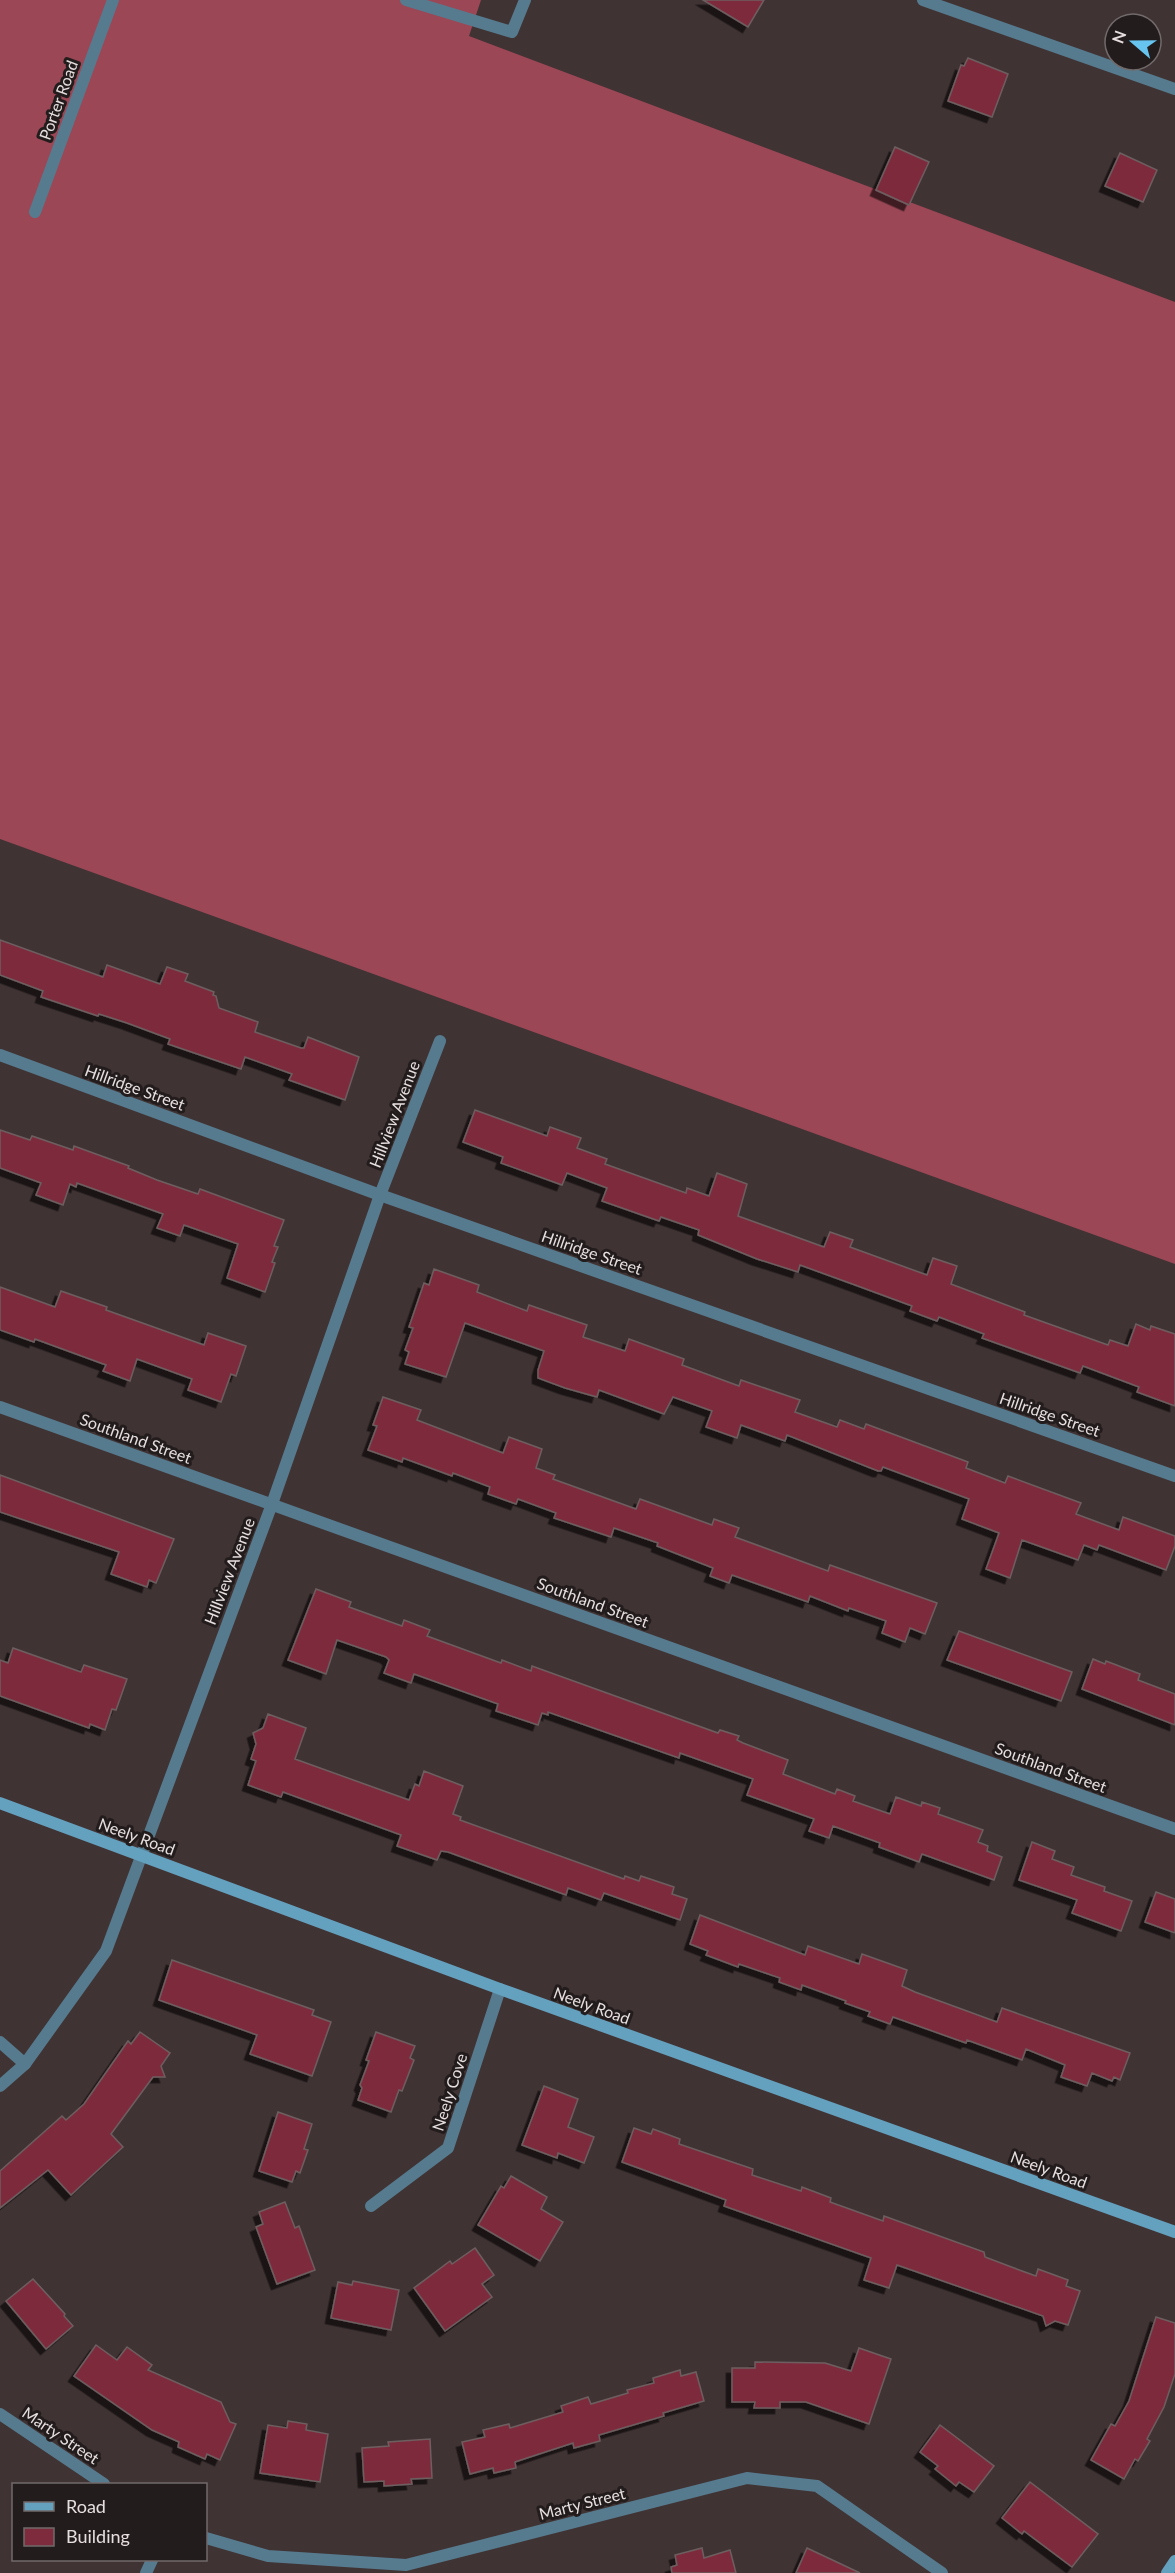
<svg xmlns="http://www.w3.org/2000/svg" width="1175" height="2573" viewBox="0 0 1175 2573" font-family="Lato,sans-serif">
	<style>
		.forest { fill: #9b4756 }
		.building { fill: #7e2c3d; stroke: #6d5e60; stroke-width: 1.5; filter: url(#shadow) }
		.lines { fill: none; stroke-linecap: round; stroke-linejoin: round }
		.street { stroke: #567b8e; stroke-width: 12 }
		.secondary { stroke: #64a1bf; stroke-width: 12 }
		.labels { text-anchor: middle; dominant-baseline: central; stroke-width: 6; stroke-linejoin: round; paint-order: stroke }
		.street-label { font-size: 16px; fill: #e7dfdf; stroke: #221c1d }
	</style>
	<defs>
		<filter id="shadow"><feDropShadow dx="-5.5" dy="5.5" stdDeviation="0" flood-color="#0009"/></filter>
	</defs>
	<rect width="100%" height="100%" fill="#403334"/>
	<polygon class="forest" points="0,0 481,0 469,36 1175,302 1175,1264 0,839"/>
	<g class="building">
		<polygon points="703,0 764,0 748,27"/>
		<polygon points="968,58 1008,74 992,117 948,101 961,65 964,66"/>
		<polygon points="895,147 929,162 909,205 876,190"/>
		<polygon points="1120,153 1157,170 1143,202 1105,186"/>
		<polygon points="0,940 103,977 107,965 160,984 167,967 188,974 185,981 214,992 213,995 216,996 219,1008 258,1022 255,1032 301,1048 304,1048 308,1037 359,1057 345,1100 289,1080 292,1074 245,1057 241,1069 168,1044 170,1039 127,1023 99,1014 98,1016 41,997 43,991 0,975"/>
		<polygon points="475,1110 547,1136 550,1127 581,1138 577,1148 607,1159 605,1164 686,1193 687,1188 709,1196 717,1173 747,1184 738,1216 824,1247 830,1232 853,1240 850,1247 927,1275 933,1258 957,1266 951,1284 1025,1312 1024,1315 1108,1345 1110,1340 1128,1346 1136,1324 1150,1330 1151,1326 1175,1334 1175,1406 1137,1392 1139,1387 1083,1366 1080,1373 982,1338 984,1334 939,1317 937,1321 910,1311 912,1306 855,1285 800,1265 798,1272 757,1259 698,1235 699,1230 661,1217 659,1221 602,1201 607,1188 567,1173 562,1185 501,1163 503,1157 463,1142"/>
		<polygon points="0,1130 30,1140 32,1136 73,1150 74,1146 129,1166 128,1168 157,1180 198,1194 200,1189 284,1220 274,1246 278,1247 272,1262 275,1263 265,1292 227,1278 238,1244 184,1225 180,1236 157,1228 163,1214 77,1183 76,1187 70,1184 63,1205 36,1195 41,1183 0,1168"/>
		<polygon points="434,1269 479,1285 477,1292 527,1311 529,1305 587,1325 583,1337 625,1351 629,1339 684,1359 682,1365 739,1386 741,1380 800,1400 795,1412 837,1427 840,1420 864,1429 866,1424 968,1462 966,1468 1005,1483 1008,1476 1081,1503 1076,1514 1119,1530 1123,1517 1175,1536 1175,1546 1166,1570 1099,1545 1097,1550 1084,1545 1078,1560 1022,1540 1010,1578 986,1569 999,1533 962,1519 969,1499 883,1467 881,1471 878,1471 787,1435 785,1441 741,1425 737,1438 706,1427 712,1411 673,1397 664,1414 599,1390 597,1397 565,1388 538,1378 538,1370 544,1351 465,1323 446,1377 405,1364 409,1352 405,1350 413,1328 409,1327 424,1283 429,1285"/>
		<polygon points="0,1287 55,1307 61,1291 107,1307 106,1310 204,1345 208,1333 246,1346 236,1376 231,1374 221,1402 188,1390 192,1379 137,1359 130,1381 103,1371 106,1365 35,1339 34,1342 0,1330"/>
		<polygon points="383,1397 421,1410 417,1420 503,1453 509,1437 542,1449 536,1468 555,1475 553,1479 636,1509 640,1499 712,1525 714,1519 739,1528 735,1537 828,1571 830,1565 937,1603 925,1634 910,1628 905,1642 882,1633 886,1621 849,1608 848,1611 810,1596 808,1602 732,1575 729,1583 710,1576 713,1568 657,1546 658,1543 614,1528 611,1537 554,1518 556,1513 518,1499 516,1504 488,1494 490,1487 453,1473 452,1476 403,1458 402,1462 368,1450 377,1426 373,1425"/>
		<polygon points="0,1475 174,1539 156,1583 149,1580 147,1587 111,1574 119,1552 0,1512"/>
		<polygon points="316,1589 351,1602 349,1607 402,1626 404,1620 430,1630 427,1636 501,1663 502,1660 531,1671 532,1666 718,1733 720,1730 739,1736 737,1740 743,1743 788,1760 783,1774 835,1794 837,1789 855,1796 853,1801 890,1814 896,1797 921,1806 922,1802 940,1808 938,1814 983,1830 978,1842 988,1846 987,1851 1002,1857 994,1880 922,1854 919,1862 879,1847 880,1843 833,1826 829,1838 809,1831 814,1819 747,1795 753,1779 680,1753 679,1758 548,1712 548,1715 542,1713 538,1725 496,1711 498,1704 414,1674 411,1683 384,1673 389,1660 386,1657 337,1640 326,1674 288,1660"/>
		<polygon points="959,1631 1072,1672 1061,1701 947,1660"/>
		<polygon points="13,1648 81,1672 84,1665 127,1679 116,1710 112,1709 105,1730 90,1724 89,1728 0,1696 0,1660 8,1663"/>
		<polygon points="1093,1659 1105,1664 1106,1661 1140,1674 1138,1680 1175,1694 1175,1725 1082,1689"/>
		<polygon points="268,1714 306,1728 295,1759 409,1800 415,1784 419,1786 424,1771 463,1786 453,1814 461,1817 460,1820 624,1879 625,1876 639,1881 641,1876 674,1887 672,1894 687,1899 680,1920 604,1893 601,1900 568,1888 566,1895 448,1852 441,1851 437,1860 397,1846 401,1835 283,1792 281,1797 248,1785 256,1761 251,1759 256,1744 253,1733 263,1728"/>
		<polygon points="1032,1842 1055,1851 1052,1859 1074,1867 1071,1875 1105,1887 1104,1891 1132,1901 1121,1931 1072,1913 1077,1900 1019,1880"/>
		<polygon points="1156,1892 1175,1899 1175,1933 1145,1922"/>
		<polygon points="700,1915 805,1955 808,1946 859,1964 862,1954 907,1970 902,1986 915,1992 997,2022 1002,2008 1130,2053 1120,2080 1114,2077 1112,2081 1092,2073 1087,2086 1061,2077 1065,2065 1026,2049 1022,2060 967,2040 966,2043 893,2017 890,2024 868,2016 870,2012 845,2003 846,2001 802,1985 801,1990 779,1982 780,1978 739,1964 738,1967 706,1955 708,1951 690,1944"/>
		<polygon points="172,1960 314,2010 312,2015 331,2022 312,2076 250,2054 257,2035 159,2000"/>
		<polygon points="140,2032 170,2053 161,2066 165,2077 153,2077 111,2134 123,2147 71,2195 48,2170 0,2208 0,2171 62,2116 66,2120 84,2104 128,2041 131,2044"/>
		<polygon points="376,2032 415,2046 410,2058 414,2060 402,2091 399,2090 391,2112 358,2100 362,2088 360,2085 369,2061 366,2060"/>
		<polygon points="544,2086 578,2099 568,2127 594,2137 584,2163 558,2153 557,2158 522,2145"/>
		<polygon points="278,2112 312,2124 304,2149 308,2150 300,2173 296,2171 292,2182 259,2171"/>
		<polygon points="634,2128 651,2134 653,2129 680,2139 679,2144 753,2169 752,2175 801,2191 802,2187 831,2198 830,2202 883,2221 884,2216 984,2252 985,2257 1022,2271 1036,2276 1038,2269 1068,2280 1066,2286 1080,2291 1068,2325 1055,2321 1046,2326 1043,2316 897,2265 889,2288 864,2280 871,2258 724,2206 726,2200 622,2162"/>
		<polygon points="511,2176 547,2197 541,2209 563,2222 540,2261 478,2225 501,2186 504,2188"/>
		<polygon points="285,2202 295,2228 299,2226 315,2270 277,2284 256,2227 263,2224 259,2212"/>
		<polygon points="475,2248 494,2275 482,2284 492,2297 445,2331 414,2288 450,2261 452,2264"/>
		<polygon points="33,2279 65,2314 64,2316 73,2326 46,2349 6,2301"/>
		<polygon points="353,2281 399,2290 391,2330 331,2318 338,2282 352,2285"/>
		<polygon points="1156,2317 1175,2323 1175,2374 1164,2407 1147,2439 1150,2441 1138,2461 1135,2459 1124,2479 1091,2460 1111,2424 1115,2426 1129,2401"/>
		<polygon points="96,2345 117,2360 127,2347 152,2365 148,2370 221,2402 230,2422 236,2424 220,2460 207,2454 205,2459 178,2447 179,2442 152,2430 74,2376"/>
		<polygon points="859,2348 891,2359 869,2424 806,2402 780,2402 780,2408 754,2408 755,2402 732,2402 732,2368 755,2368 755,2362 825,2363 851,2371"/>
		<polygon points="680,2370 681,2376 696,2372 704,2401 663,2413 664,2416 599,2435 600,2441 574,2448 573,2443 527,2458 515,2462 516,2468 494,2473 493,2468 470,2474 462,2442 485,2437 483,2430 509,2424 510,2428 563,2412 561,2406 588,2397 591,2404 628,2393 627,2390 654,2383 653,2378"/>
		<polygon points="288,2421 307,2424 306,2430 328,2434 320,2482 260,2473 268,2425 287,2428"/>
		<polygon points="940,2425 994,2466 974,2492 959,2482 956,2486 935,2469 938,2466 920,2452"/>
		<polygon points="430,2439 432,2478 411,2479 412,2484 384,2486 384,2481 364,2482 362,2448 389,2446 388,2442"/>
		<polygon points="1030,2482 1098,2534 1072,2567 1024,2531 1022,2534 1002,2518"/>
		<polygon points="702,2548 704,2558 730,2550 736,2573 672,2573 671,2567 677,2565 675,2555"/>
		<polygon points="807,2548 860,2573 796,2573"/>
	</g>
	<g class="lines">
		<g class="street">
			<polyline points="406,0 512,32 525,0"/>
			<polyline points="923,0 1175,89"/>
			<polyline points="35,212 113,0"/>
			<polyline points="0,1055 380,1195 1175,1476"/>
			<polyline points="0,1407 1175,1829"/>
			<polyline points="0,2042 25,2064"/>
			<polyline points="0,2086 25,2064 106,1951 272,1504 380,1195 440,1041"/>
			<polyline points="371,2206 448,2148 500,1989"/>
			<polyline points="0,2414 104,2484"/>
			<polyline points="206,2538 268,2556 406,2565 747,2478 817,2486 942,2573"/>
			<polyline points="146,2573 152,2560"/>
		</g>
		<g class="secondary">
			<polyline points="0,1803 500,1989 1175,2232"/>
			<polyline points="1167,2573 1175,2561"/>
		</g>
	</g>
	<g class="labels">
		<g class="street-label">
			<text transform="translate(58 100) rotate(-70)">Porter Road</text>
			<text transform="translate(135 1087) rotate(20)">Hillridge Street</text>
			<text transform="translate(394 1114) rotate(-69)">Hillview Avenue</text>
			<text transform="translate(592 1252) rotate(19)">Hillridge Street</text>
			<text transform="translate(1050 1414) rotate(19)">Hillridge Street</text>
			<text transform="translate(136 1438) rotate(20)">Southland Street</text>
			<text transform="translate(229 1571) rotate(-69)">Hillview Avenue</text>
			<text transform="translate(593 1602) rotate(20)">Southland Street</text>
			<text transform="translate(1051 1767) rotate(20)">Southland Street</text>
			<text transform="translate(137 1836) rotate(20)">Neely Road</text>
			<text transform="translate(592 2005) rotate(20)">Neely Road</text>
			<text transform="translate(449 2092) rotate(-72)">Neely Cove</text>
			<text transform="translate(1049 2169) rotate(20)">Neely Road</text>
			<text transform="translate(61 2435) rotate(34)">Marty Street</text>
			<text transform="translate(582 2503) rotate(-14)">Marty Street</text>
		</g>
	</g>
	<rect x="12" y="2483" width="195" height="78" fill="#221c1d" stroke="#716a6b" stroke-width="1.5"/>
	<rect x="24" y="2502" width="30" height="9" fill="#64a1bf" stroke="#716a6b" stroke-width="1.5"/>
	<text x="66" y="2513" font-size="18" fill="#e7dfdf">Road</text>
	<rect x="24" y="2528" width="30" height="18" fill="#7e2c3d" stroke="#716a6b" stroke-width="1.5"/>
	<text x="66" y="2543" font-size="18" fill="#e7dfdf">Building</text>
	<g transform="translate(1133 42) rotate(290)"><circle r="28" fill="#221c1d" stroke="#716a6b" stroke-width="1.5"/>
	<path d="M0-4.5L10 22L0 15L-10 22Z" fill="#66c4ef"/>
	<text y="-9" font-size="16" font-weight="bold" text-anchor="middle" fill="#e7dfdf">N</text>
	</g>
</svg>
